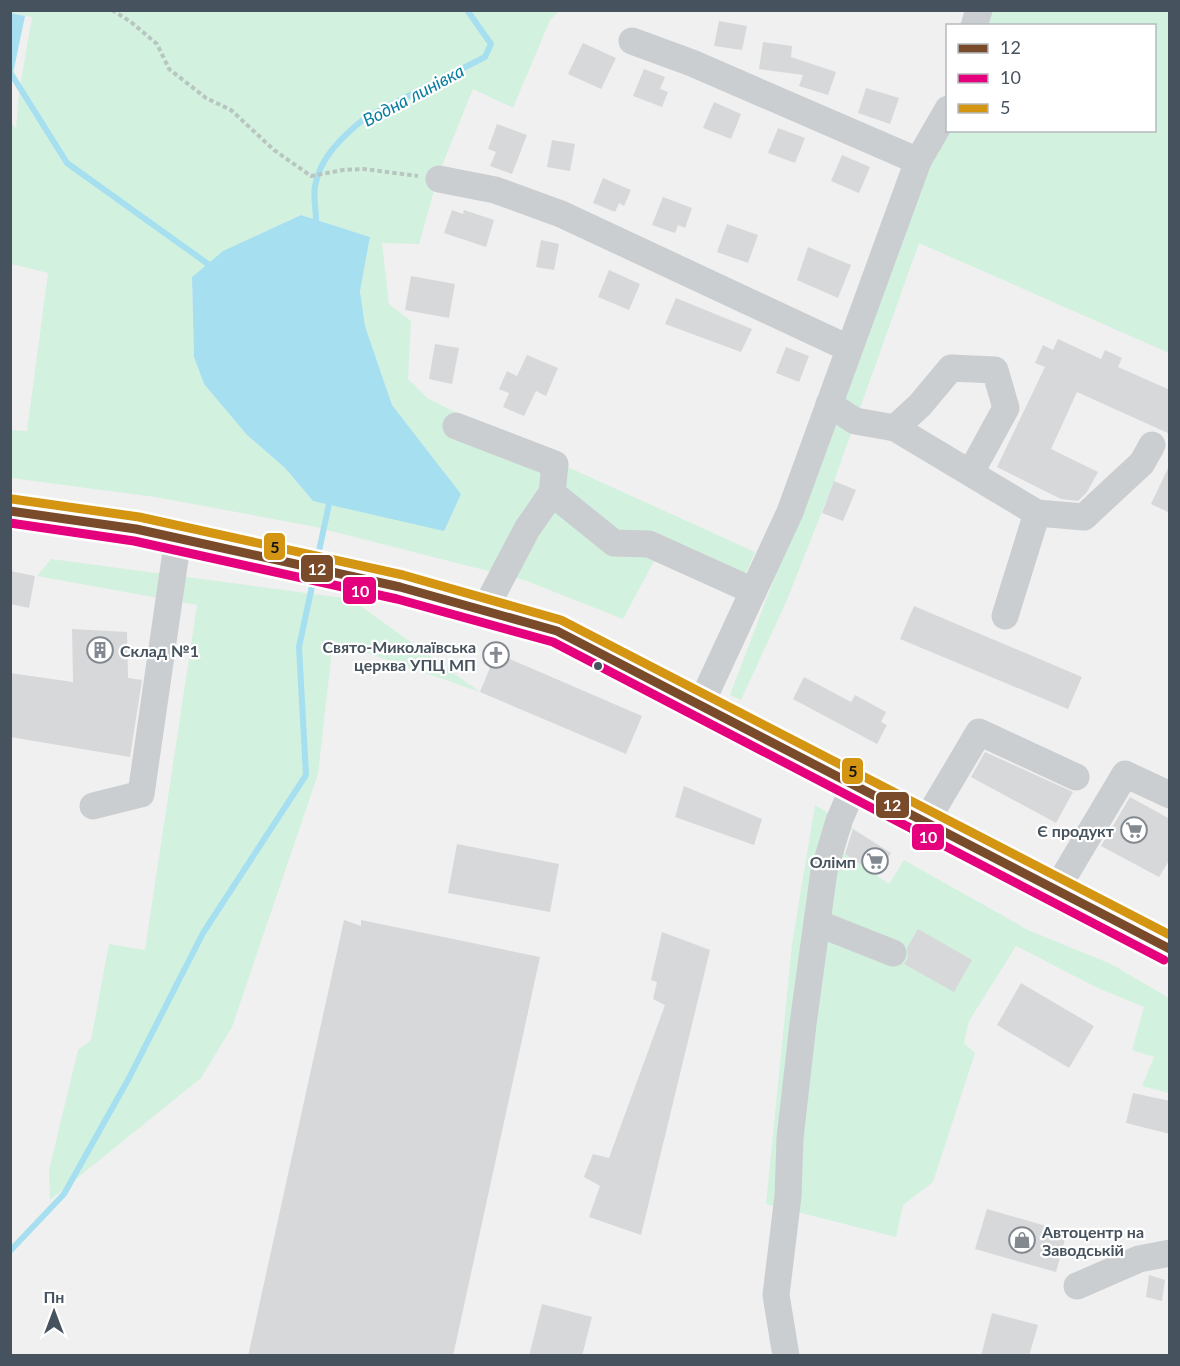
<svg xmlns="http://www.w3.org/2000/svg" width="1180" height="1366" viewBox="0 0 1180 1366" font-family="Lato,sans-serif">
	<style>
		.green { fill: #d3f1df; fill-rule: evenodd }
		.water { fill: #a6dff0 }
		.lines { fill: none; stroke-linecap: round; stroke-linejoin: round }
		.stream { stroke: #a6dff0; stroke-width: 6 }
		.building { fill: #d7d8da }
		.path { stroke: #b8c6c1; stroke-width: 4; stroke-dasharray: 4.5 3; stroke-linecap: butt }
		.minor { stroke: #cbced1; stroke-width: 27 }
		.bus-1-casing { stroke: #fff; stroke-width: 14 }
		.bus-2-casing { stroke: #fff; stroke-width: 14 }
		.bus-3-casing { stroke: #fff; stroke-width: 14 }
		.bus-1 { stroke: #7a4b2a; stroke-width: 9 }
		.bus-2 { stroke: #e5007d; stroke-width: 9 }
		.bus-3 { stroke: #d49513; stroke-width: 9 }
		.bus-dot { fill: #46525d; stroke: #fff; stroke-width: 2 }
		.labels { text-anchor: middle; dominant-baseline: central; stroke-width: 4.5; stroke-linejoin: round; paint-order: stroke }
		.poi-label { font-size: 16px; font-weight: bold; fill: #46525d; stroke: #fff; text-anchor: end }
		.water-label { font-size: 18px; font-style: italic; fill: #077ea0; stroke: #fff }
		.line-badge { stroke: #fff; stroke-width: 2 }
		.badge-label { font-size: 16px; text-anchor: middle; font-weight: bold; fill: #fff }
		.pale-badge-label { font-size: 16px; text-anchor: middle; font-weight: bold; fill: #111 }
	</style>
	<rect width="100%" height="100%" fill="#f0f0f0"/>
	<g class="green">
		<path d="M11,11H559L550,20L513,108L473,89L439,173L419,244L382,243L389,304L411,321L408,379L427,398L539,454L755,552L742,582L654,561L623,619L524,580L311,526L155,497L11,478V430L27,431L48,273L11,264L10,122L16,128L19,93L32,17L11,13ZM301,215L370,237L360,291L365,326L392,405L461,494L313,501L285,468L247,435L204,384L194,357L192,277L223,251Z"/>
		<polygon points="979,11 1169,11 1169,353 919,243 834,481 787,600 741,700 730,695 898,253 947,109 948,130 1154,130 1154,26 974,25"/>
		<polygon points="51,559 351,599 480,692 333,641 318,774 232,1027 201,1078 50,1200 49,1170 78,1050 91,1040 109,944 145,950 197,605 37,576"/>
		<polygon points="815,805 853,828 839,850 889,884 904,860 1028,930 1111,964 1169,998 1169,1093 1142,1086 1154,1057 1132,1050 1144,1007 1100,989 1016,946 969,1021 964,1043 975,1053 933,1182 903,1205 896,1237 766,1204 792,945"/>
	</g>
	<g class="water">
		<polygon points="11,13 25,16 11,83 10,13"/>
		<polygon points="301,215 370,237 360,291 365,326 392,405 461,494 444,531 313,501 285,468 247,435 204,384 194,357 192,277 223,251"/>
	</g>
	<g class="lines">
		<g class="stream">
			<polyline points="10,72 67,163 208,264"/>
			<path d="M316,220C316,209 313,197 315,186C320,157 343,136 365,118L485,57L491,44L467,10"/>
			<polyline points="319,551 329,504"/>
			<polyline points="10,1251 64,1194 129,1078 203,933 306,775 299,647 312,586"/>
		</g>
	</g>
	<g class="building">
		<polygon points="719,21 747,26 742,50 714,46"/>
		<polygon points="763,42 792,46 791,57 836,72 828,95 799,86 803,75 759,69"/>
		<polygon points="583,43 616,58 601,89 568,74"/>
		<polygon points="644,69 665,77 660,89 668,92 662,107 633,96"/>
		<polygon points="866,88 899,98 890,124 858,113"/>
		<polygon points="714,102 741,114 731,139 703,128"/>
		<polygon points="497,124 527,135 512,174 490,166 496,152 488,149"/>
		<polygon points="778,128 805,138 795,163 768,153"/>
		<polygon points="552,140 575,144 570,171 547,167"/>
		<polygon points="842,155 870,167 859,193 831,181"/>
		<polygon points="603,178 631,190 624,206 619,203 615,212 593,203"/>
		<polygon points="663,197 692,208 685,228 678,225 675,233 652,225"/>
		<polygon points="452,210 463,214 464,210 494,220 486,247 444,233"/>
		<polygon points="727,224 758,235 748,263 717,252"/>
		<polygon points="541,240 559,244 554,270 536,267"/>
		<polygon points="808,247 851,265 838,298 797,280"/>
		<polygon points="609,270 640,284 629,310 598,297"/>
		<polygon points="411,276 455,284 449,318 405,310"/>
		<polygon points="676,298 752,329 741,352 665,324"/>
		<polygon points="1058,339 1101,359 1105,350 1122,358 1118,367 1170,390 1170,434 1077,392 1051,449 1098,472 1087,492 1078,501 1061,499 997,467 1045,367 1035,363 1043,345 1053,350"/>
		<polygon points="435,344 459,348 452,384 429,379"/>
		<polygon points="786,347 809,356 799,382 776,373"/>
		<polygon points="527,355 558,368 546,396 536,391 524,416 503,407 509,393 499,389 507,371 517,376"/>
		<polygon points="1170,464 1170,513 1151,504"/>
		<polygon points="834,481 856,490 843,521 822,513"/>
		<polygon points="10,571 35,576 29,608 10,604"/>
		<polygon points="914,606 1082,677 1068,709 900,639"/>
		<polygon points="72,629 127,632 128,678 142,680 130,757 10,737 10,673 73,682"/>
		<polygon points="496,653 642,716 626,754 480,692"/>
		<polygon points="804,677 851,702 855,695 886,712 881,722 887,725 877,744 793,699"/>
		<polygon points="985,752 1073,792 1056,823 971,777"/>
		<polygon points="684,786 762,819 754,845 675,817"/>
		<polygon points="1130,797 1170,819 1170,859 1159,877 1101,846"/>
		<polygon points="853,829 891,853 877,875 845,854"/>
		<polygon points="457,844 559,864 550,912 448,893"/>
		<polygon points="344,920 361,926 361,920 540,957 453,1356 248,1356"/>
		<polygon points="918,929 972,960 954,992 904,964 908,958 907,948"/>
		<polygon points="662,932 710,950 641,1235 589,1217 600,1186 584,1177 593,1154 609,1158 665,1005 653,999 657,982 651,980"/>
		<polygon points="1021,983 1094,1026 1069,1068 997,1025"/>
		<polygon points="1133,1093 1170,1101 1170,1134 1126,1123"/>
		<polygon points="987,1209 1067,1232 1056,1272 975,1249"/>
		<polygon points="1149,1275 1165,1280 1162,1301 1146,1297"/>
		<polygon points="542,1304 592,1317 582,1356 529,1356"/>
		<polygon points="992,1313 1038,1325 1029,1356 981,1356"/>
	</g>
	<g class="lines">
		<polyline class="path" points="112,10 131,22 157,44 169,69 206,98 231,110 274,150 311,176 343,170 364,169 418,176"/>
		<g class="minor">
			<polyline points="974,26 979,10"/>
			<polyline points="632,41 692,63 918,161 948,109"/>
			<polyline points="439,179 495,190 561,214 848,348"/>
			<polyline points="829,404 855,421 895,428 1037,513 1005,616"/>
			<polyline points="456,426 555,464 552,493 614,543 649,544 753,591"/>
			<polyline points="895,428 920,405 951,368 995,370 1006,408 971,472"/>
			<polyline points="10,511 136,529 400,587 557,631 1170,949"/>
			<polyline points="1037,513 1084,517 1142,463 1152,445"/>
			<polyline points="484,611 527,529 552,493"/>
			<polyline points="700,706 790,512 918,161"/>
			<polyline points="93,806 141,794 178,538"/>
			<polyline points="925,823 979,732 1076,777"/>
			<polyline points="1056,890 1125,774 1170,795"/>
			<polyline points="817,923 893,953"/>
			<polyline points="1077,1286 1139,1259 1170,1253"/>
			<polyline points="786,1356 776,1295 788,1196 790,1138 803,1024 824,871 839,821 854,786"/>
		</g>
		<g class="bus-1-casing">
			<polyline id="bus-1" points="10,511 136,529 400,587 557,631 1170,949"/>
		</g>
		<g class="bus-2-casing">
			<polyline id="bus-2" points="10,523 134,541 397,599 553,642 1164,960"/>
		</g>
		<g class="bus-3-casing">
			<polyline id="bus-3" points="12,499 139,517 403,575 561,620 1170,935"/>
		</g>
		<use href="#bus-1" class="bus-1"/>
		<use href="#bus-2" class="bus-2"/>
		<use href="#bus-3" class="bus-3"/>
	</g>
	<defs>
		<g id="building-ring" transform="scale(1.35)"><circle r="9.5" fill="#fff" stroke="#828990" stroke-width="1.5"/><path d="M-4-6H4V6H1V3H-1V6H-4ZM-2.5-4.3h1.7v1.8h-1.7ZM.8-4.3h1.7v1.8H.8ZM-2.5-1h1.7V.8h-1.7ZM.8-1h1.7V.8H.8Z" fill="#828990"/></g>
		<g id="church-ring" transform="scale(1.35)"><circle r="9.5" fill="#fff" stroke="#828990" stroke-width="1.5"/><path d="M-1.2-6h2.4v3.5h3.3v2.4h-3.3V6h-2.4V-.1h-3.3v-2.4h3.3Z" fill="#828990"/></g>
		<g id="supermarket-ring" transform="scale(1.35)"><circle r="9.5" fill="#fff" stroke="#828990" stroke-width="1.5"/><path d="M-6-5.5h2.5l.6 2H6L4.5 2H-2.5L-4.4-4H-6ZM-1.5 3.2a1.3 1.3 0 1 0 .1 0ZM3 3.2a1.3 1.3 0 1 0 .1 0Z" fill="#828990"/></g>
		<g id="shop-ring" transform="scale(1.35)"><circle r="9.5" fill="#fff" stroke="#828990" stroke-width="1.5"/><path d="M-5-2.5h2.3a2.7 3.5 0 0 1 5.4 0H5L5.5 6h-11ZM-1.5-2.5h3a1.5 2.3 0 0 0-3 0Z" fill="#828990"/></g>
	</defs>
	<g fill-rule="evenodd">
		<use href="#building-ring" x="100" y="650"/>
		<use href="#church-ring" x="496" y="655"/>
		<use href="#supermarket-ring" x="1134" y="830"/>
		<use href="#supermarket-ring" x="875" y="861"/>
		<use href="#shop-ring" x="1022" y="1240"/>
	</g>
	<circle class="bus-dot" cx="598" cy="666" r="5"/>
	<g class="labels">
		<g class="poi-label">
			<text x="476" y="646">Свято-Миколаївська<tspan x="476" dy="18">церква УПЦ МП</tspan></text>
			<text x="120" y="650" text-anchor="start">Склад №1</text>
			<text x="1114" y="830">Є продукт</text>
			<text x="856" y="861">Олімп</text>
			<text x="1042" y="1231" text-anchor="start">Автоцентр на<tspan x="1042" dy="18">Заводській</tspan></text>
		</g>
		<g class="water-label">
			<text transform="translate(413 95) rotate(-28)">Водна линівка</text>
		</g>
	</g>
	<g class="line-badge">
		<rect x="263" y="532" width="23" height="29" rx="6" fill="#d49513"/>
		<rect x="300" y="554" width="34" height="29" rx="6" fill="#7a4b2a"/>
		<rect x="342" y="576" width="35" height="29" rx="6" fill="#e5007d"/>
		<rect x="841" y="757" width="23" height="28" rx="6" fill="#d49513"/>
		<rect x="875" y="791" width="35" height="28" rx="6" fill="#7a4b2a"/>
		<rect x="911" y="823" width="34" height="28" rx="6" fill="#e5007d"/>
	</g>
	<g class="badge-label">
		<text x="317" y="575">12</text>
		<text x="360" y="597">10</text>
		<text x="892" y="811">12</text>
		<text x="928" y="843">10</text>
	</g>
	<g class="pale-badge-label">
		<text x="275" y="553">5</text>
		<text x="853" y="777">5</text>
	</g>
	<rect width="1180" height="1366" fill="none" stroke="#46525d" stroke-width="24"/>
	<rect x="946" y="24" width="210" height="108" fill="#ffffff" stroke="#b5babe" stroke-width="1.5"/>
	<rect x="958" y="44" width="30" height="9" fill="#7a4b2a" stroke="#b5babe" stroke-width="1.5"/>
	<text x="1000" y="54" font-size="18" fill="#46525d">12</text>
	<rect x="958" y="74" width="30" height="9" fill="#e5007d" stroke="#b5babe" stroke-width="1.5"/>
	<text x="1000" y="84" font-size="18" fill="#46525d">10</text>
	<rect x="958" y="104" width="30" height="9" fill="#d49513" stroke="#b5babe" stroke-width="1.5"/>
	<text x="1000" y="114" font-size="18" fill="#46525d">5</text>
	<g transform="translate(54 1312)" stroke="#ffffff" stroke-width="4.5" paint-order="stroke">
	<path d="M0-4.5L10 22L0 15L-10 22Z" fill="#46525d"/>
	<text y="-9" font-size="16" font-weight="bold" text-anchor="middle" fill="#46525d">Пн</text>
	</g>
</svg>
